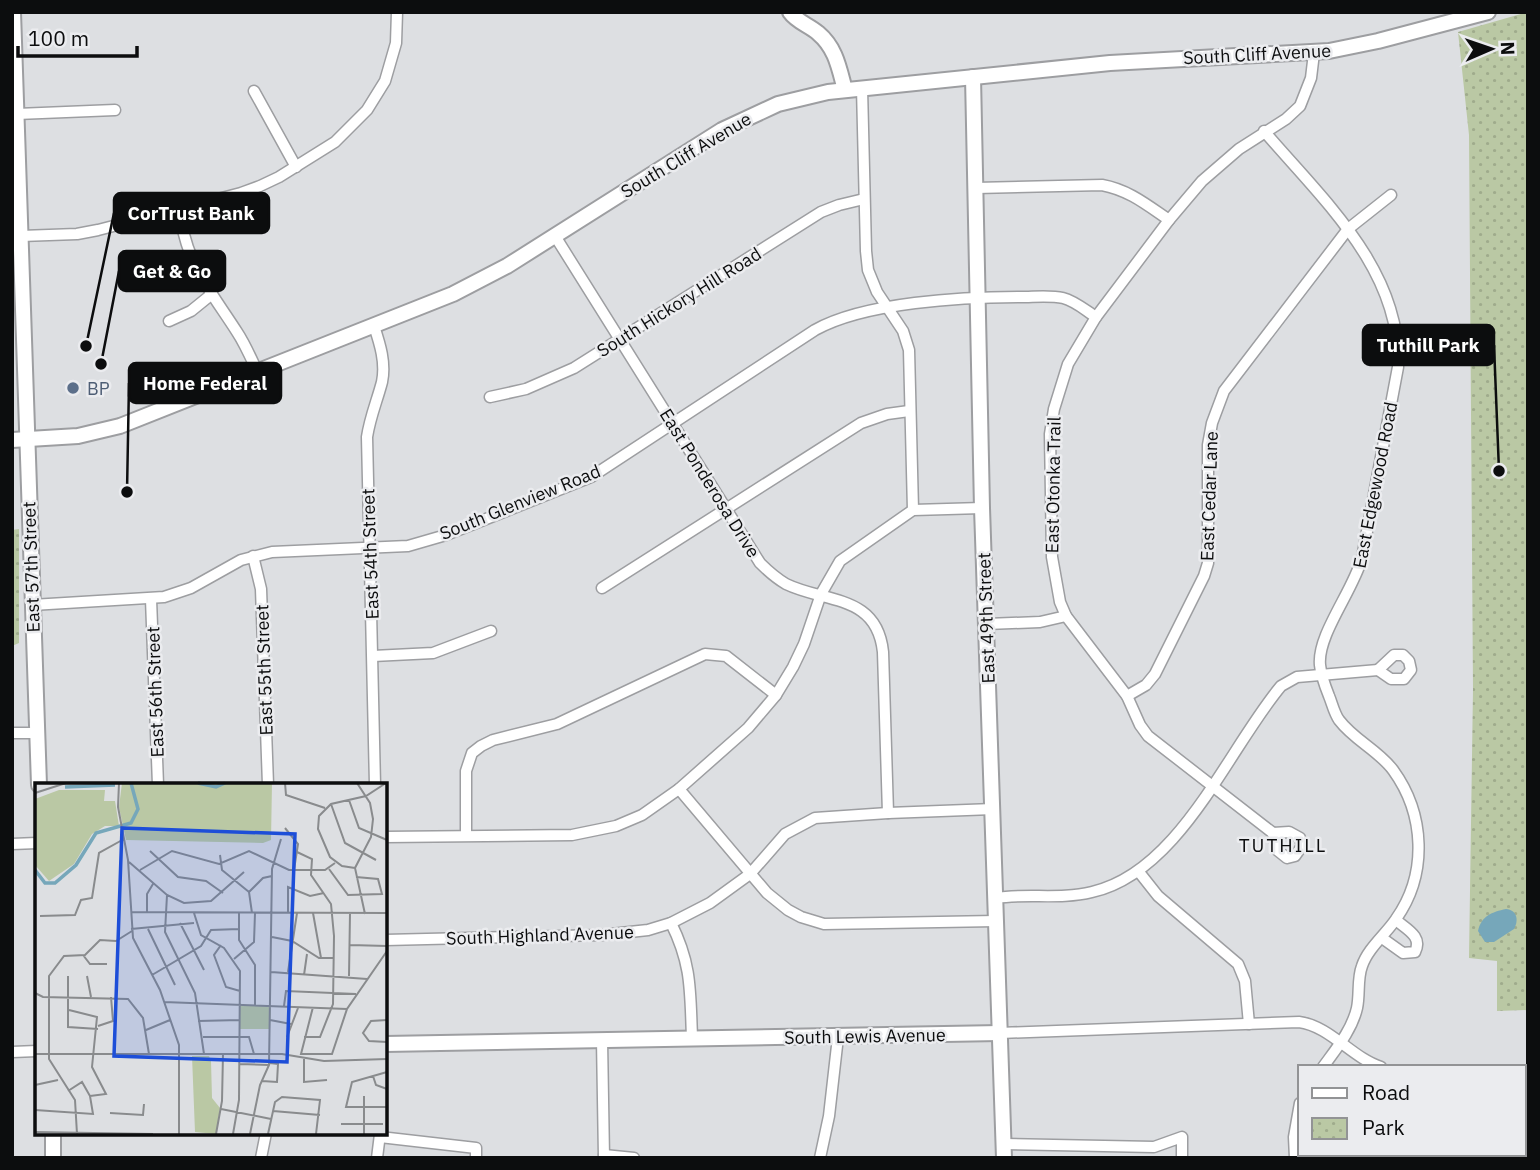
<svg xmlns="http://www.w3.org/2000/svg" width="1540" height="1170" viewBox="0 0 1540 1170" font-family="'IBM Plex Sans',sans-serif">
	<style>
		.park { fill: url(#park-dots) }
		.water { fill: #76a7ba }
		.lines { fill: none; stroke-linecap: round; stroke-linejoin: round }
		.street-casing { stroke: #9d9ea1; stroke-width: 13 }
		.secondary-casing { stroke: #9d9ea1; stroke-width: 18 }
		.street { stroke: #fff; stroke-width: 10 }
		.secondary { stroke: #fff; stroke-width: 14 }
		.service-dot { fill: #5c6f8a; stroke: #ebecef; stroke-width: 2.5 }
		.labels { text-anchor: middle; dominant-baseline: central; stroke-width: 5; stroke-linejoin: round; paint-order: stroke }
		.street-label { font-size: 18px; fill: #0c0d0e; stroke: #ebecef }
		.service-label { font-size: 18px; fill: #4e5e75; stroke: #ebecef; text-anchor: start }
		.neighbourhood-label { font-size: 19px; letter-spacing: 2px; fill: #0c0d0e; stroke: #ebecef }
		.inset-river { fill: none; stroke: #76a7ba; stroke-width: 3.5 }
		.inset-road { fill: none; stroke: #898b8d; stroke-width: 2 }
		.view { fill: #1d4ed8; fill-opacity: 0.15; stroke: #1d4ed8; stroke-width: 3.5 }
		.inset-edge { fill: none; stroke: #0c0d0e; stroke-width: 3.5 }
		.leader { fill: none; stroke: #0c0d0e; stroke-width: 2.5 }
		.callout-dot { fill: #0c0d0e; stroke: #ebecef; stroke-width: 2.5 }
		.callout { fill: #0c0d0e; stroke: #0c0d0e; stroke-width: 2.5 }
		.callout-label { font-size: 19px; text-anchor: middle; font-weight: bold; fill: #fff }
	</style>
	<defs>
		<pattern id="park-dots" width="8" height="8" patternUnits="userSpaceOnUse" patternTransform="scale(1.75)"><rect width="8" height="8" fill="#bac8a4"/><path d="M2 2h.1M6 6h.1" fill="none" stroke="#9fab8c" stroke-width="1.8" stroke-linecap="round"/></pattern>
	</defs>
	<rect width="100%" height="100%" fill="#dddfe2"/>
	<g class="park">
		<polygon points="1528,12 1528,1010 1497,1011 1497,961 1469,958 1473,689 1469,135 1458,32"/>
		<polygon points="19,529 19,643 12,646 12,530"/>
	</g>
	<path class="water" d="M1506,909C1517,910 1519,920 1514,929L1494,942H1485L1478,931C1481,916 1492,912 1506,909Z"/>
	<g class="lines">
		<g class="street-casing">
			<g id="street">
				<polyline points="862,88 866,251 868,270 877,292 903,331 909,350 913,510"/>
				<polyline points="254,91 296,167"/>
				<polyline points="17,114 115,110"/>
				<path d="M1264,131C1322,199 1402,270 1398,367L1362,558C1353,591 1317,635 1320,665C1321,676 1325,686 1329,696C1332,703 1334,713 1339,720C1354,740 1378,750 1393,770C1425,814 1428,874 1396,919C1386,934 1368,948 1362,966C1357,979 1360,994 1357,1008C1352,1030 1336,1049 1323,1067"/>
				<path d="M976,188L1102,185C1129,190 1147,205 1169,220"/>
				<path d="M179,208C186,264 208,287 237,332C245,344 251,358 257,371"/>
				<polyline points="21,236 77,234 98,230 241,193 260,186 279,177 335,142 367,110 385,81 396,43 397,12"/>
				<path d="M555,236L760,563C768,571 776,578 786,584C825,603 877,594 883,652L888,813"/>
				<polyline points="169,321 191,311 212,294"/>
				<path d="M374,326C380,344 386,363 382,382C377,401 370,417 367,437L375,785"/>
				<polyline points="490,397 526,389 574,368 821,212 839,205 864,199"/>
				<polyline points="253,556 261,589 268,785"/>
				<polyline points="602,588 861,423 887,414 909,411"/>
				<polyline points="151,599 158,785"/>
				<path d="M32,605L164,597L191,588L241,560L272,552L408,546L446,535L591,477L815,330C865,302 963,297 1020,297C1034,297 1050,295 1063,298C1075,301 1085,310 1096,317"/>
				<polyline points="987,624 1040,622 1066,616"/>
				<polygon points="1394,655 1403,655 1409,661 1411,670 1404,679 1391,679 1378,670"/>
				<polyline points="373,656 433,653 491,631"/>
				<polyline points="1127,696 1146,685 1155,674 1204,576 1208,563 1208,445 1212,423 1224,391 1348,229 1391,195"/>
				<polyline points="12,733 37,733"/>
				<polyline points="679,789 767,893 788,910 801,917 824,924 996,921"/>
				<polygon points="1289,832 1300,838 1302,846 1295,856 1287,858 1277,850 1273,833"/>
				<polyline points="1273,833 1148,736 1140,725 1127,696 1066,616 1060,602 1052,557 1050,434 1054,409 1068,364 1096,317 1169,220 1202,181 1239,149 1286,119 1300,106 1311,78 1314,53"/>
				<polyline points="466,835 466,771 472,753 481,746 493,740 557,724 705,654 726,656 776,695"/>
				<polyline points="385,837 572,835 616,826 642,815 679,789 748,728 776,695 793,667 804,644 821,594 840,561 913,510 982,508"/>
				<polyline points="12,844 37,843"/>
				<polyline points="1139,872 1158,896 1238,964 1245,981 1249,1024"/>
				<path d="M996,898C1028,893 1060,900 1092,892C1180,872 1228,749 1281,686L1297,677L1378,670"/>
				<path d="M671,923C692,965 690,991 692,1037"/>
				<path d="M1382,938L1403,953L1415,952C1423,936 1406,929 1396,920"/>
				<polyline points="385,940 602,935 648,930 671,923 710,903 750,874 785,834 815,818 888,813 993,809"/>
				<path d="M1000,1033L1299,1022C1330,1026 1352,1058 1381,1067"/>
				<polyline points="602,1040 604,1158"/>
				<polyline points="12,1052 37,1051"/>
				<polyline points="380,1137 476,1148 476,1158"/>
				<polyline points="1004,1144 1154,1147 1182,1137 1182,1158"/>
				<polyline points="604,1155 634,1158"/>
				<polyline points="261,1158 266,1133"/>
				<polyline points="377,1158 380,1134"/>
				<polyline points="820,1158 829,1116 838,1037"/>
				<polyline points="1295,1158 1294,1137 1300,1103"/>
				<polyline points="1516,1158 1520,1154"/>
			</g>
		</g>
		<g class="secondary-casing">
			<g id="secondary">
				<polyline points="13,12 39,785"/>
				<path d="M790,12C797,22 809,25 818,33C836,48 839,68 845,90"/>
				<polyline points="973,77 982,508 1004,1158"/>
				<polyline points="12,440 78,436 120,426 453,294 507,266 722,130 778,104 828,92 1110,63 1329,51 1378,41 1488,12"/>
				<polyline points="385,1044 1000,1033"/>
				<polyline points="53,1158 53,1133"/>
			</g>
		</g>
		<use href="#street" class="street"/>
		<use href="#secondary" class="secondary"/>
	</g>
	<circle class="service-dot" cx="73" cy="388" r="7"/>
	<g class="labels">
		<g class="street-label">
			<text transform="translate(1257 54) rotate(-3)">South Cliff Avenue</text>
			<text transform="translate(686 155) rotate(-31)">South Cliff Avenue</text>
			<text transform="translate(679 302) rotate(-32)">South Hickory Hill Road</text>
			<text transform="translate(710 483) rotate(58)">East Ponderosa Drive</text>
			<text transform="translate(1053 485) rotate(-89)">East Otonka Trail</text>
			<text transform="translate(1375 485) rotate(-79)">East Edgewood Road</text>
			<text transform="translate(1209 496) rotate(-88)">East Cedar Lane</text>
			<text transform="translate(520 502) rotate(-22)">South Glenview Road</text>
			<text transform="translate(370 554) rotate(-92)">East 54th Street</text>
			<text transform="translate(31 567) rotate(-92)">East 57th Street</text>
			<text transform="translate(986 618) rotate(-92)">East 49th Street</text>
			<text transform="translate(264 670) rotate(-92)">East 55th Street</text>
			<text transform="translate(155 692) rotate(-92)">East 56th Street</text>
			<text transform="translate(540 935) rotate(-2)">South Highland Avenue</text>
			<text transform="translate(865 1036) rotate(-1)">South Lewis Avenue</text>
		</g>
		<g class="service-label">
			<text x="87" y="388">BP</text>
		</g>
		<g class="neighbourhood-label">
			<text x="1283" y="845">TUTHILL</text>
		</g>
	</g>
	<g transform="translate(35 783)">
		<rect width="352" height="352" fill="#dddfe2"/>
		<path d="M87,0H237L236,57L228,60L91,57L84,24ZM24,7H70L69,18H80L84,43H70L57,51L39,81L14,98L0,82V16ZM205,222H236L235,246H205ZM157,273H174L176,278L177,315L185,325L181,351L160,349Z" fill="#bac8a4"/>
		<path class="inset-river" d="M163,0L181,4L190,0M30,4L80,2M0,87L10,100H20L41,82L61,50L96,40L103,26L96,0"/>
		<path class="inset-road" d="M84,0L83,24L93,77L98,155L125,207L144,262V351M250,0L251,12L290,25M322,0L335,20L338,36L336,54L320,85L330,131M0,10L31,0M314,17L324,45L352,57M296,21L310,60L341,77M250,45L263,61L259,87M115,68L143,94L171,98L188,110M262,69L277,76L276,92L296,121L299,153L298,221L285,254H269M185,72L187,87L214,109L217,130M94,79L132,112L149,120L176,118L209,89M320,85L307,83L295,74L283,46L284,33L296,21L331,13L351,0M294,86L313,112L347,111L343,96L321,94M105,87L137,68L184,81L214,68L254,87H290L300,80M214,109L228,95L237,93M132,112L130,149L160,210L169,271M96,129L352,130M112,130V111L118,101M159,130L166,152L189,165L205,188L204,317L198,351M204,130V157L220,182V222M253,130V104L275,113L289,110M278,130L286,175M5,133L40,132L46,117L57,115L64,70L89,56M145,140L169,187M96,146L159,140M113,146L140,202M237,154L257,158L284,175H299M186,162L179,172L191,204L205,208M315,162L352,163M48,172L55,181H72M199,176L219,159L220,130M236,189L332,196M253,189L262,130M117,192L166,163L176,147L204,146M269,192L272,171M33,193V244L63,246M52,193L56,214M314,193L315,130M0,210L8,214L93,216L108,235L114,271M129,219L312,226M249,223L251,208L321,211M278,224L266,271H297L312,226L352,168M34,227L62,234L57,284L71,311L55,313M235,237L256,241M352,237L336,238L328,250L334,258L352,259M163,238L205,237M63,243L78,238L76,214M111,247L135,237M168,254H214L219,271M252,254L263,225M0,271H247L289,278L352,276M269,275V299L292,297M204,281L234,282M0,283V307M352,289L317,299L311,324H352M338,293L341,302L352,306M227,298L242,299L243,281L235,280M0,302L23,297M186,326L236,336M0,327L58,331L55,313L47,299L33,308M238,328L285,332M75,330L108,332L109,321M306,341H348M0,349L118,351M42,351L40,317L14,276V193L29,173L50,172L65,157L81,158L97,148M181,351L187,318L188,271M215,351L225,302L234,282L237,86L246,56M233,351L240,319L247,314L285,317L281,351M329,351V313"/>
		<path class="view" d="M87,45L260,51L252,279L79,273Z"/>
		<rect width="352" height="352" class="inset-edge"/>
	</g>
	<path class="leader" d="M86 346L114 213M101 364L119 271M1499 471L1494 345M127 492L129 383"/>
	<g class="callout-dot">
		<circle cx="86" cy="346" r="7"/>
		<circle cx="101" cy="364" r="7"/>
		<circle cx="1499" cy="471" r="7"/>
		<circle cx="127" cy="492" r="7"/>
	</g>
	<g class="callout">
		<rect x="114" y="193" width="155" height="40" rx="7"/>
		<rect x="119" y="251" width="106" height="40" rx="7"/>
		<rect x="1363" y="325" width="131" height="40" rx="7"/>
		<rect x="129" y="363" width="152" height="40" rx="7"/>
	</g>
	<g class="callout-label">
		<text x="191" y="220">CorTrust Bank</text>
		<text x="172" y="278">Get &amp; Go</text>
		<text x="1428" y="352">Tuthill Park</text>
		<text x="205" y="390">Home Federal</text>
	</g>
	<rect width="1540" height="1170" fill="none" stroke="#0c0d0e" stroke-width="28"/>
	<rect x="1298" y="1065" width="228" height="91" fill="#ebecef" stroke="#929395" stroke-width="2"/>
	<rect x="1312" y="1088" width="35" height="10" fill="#ffffff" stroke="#929395" stroke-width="2"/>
	<text x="1362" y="1100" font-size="21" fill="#0c0d0e">Road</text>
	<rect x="1312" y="1118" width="35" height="21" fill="url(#park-dots)" stroke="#929395" stroke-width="2"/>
	<text x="1362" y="1135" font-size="21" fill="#0c0d0e">Park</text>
	<g transform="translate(1491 49) rotate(88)" stroke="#ebecef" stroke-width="5" paint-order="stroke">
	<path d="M0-5L12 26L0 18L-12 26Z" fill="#0c0d0e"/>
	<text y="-10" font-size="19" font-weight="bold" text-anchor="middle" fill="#0c0d0e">N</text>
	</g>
	<path d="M18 46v10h119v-10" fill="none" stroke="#0c0d0e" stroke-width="3.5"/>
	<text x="28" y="46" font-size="21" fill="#0c0d0e" stroke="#ebecef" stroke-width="5" paint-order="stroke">100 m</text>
</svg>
